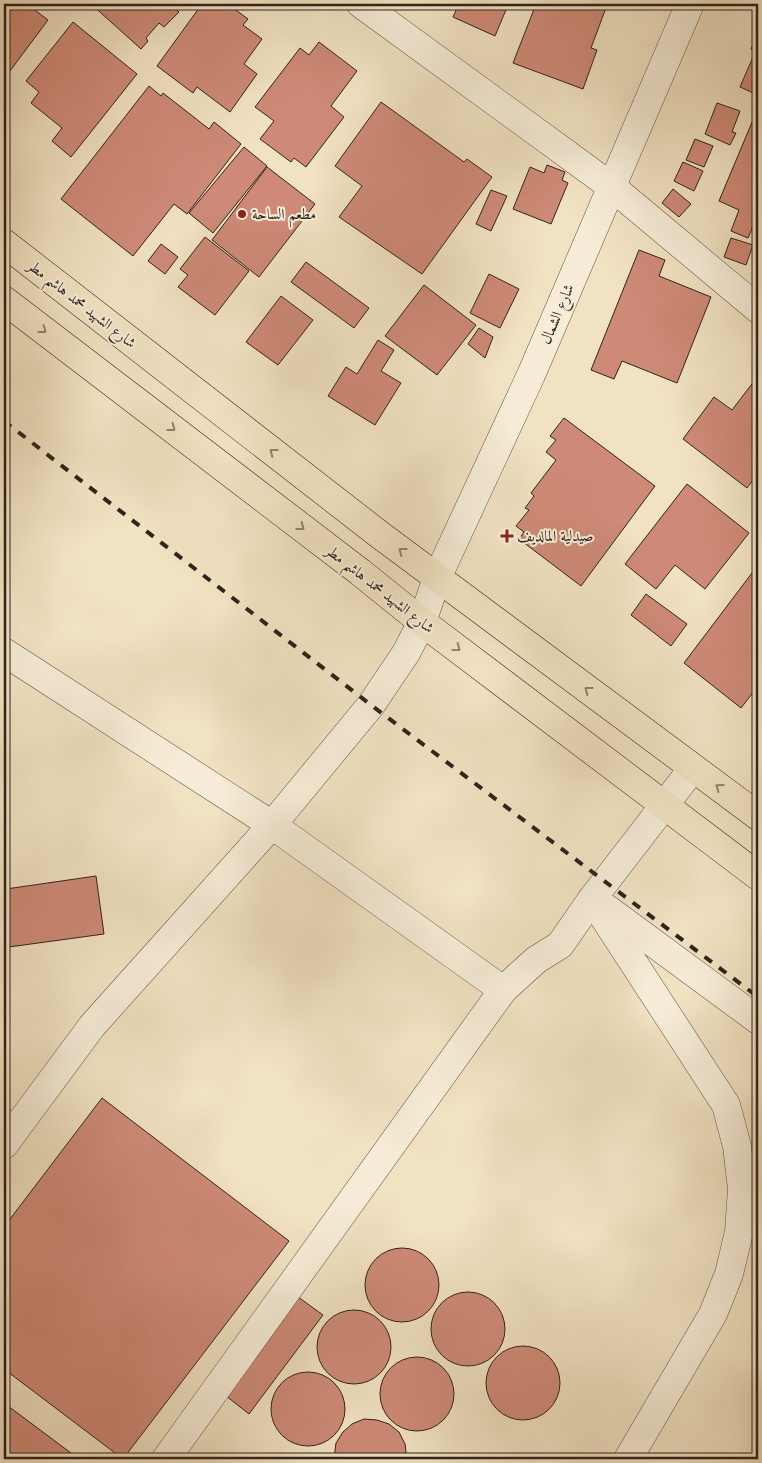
<svg xmlns="http://www.w3.org/2000/svg" width="762" height="1463" viewBox="0 0 762 1463" font-family="Cardo,Amiri,serif">
	<style>
		.building { fill: #ce8a77; stroke: #2e231c }
		.lines { fill: none; stroke-linecap: round; stroke-linejoin: round }
		.minor-casing { stroke: #5f5346; stroke-width: 29 }
		.major-casing { stroke: #2e231c; stroke-width: 29 }
		.minor { stroke: #f6ecd7; stroke-width: 28 }
		.major { stroke: #f1e2c2; stroke-width: 28 }
		.rail { stroke: #2e231c; stroke-width: 4; stroke-dasharray: 9 9; stroke-linecap: butt }
		.oneway { stroke: #90826f }
		.poi-dot { fill: #8f2418; stroke: #f6ecd7; stroke-width: 2 }
		.labels { text-anchor: middle; dominant-baseline: central; stroke-width: 4; stroke-linejoin: round; paint-order: stroke }
		.poi-label { font-size: 15px; fill: #2e231c; stroke: #f6ecd7; text-anchor: start }
		.street-label { font-size: 15px; fill: #2e231c; stroke: #f6ecd7 }
	</style>
	<rect width="100%" height="100%" fill="#f1e2c2"/>
	<filter id="stains"><feTurbulence type="fractalNoise" baseFrequency=".004" numOctaves="4"/><feColorMatrix values="0 0 0 0 .2 0 0 0 0 .09 0 0 0 0 .02 0 0 0 .5 -.17"/></filter>
	<radialGradient id="worn" r=".72"><stop offset=".6" stop-color="#630" stop-opacity="0"/><stop offset="1" stop-color="#630" stop-opacity=".3"/></radialGradient>
	<g class="building">
		<polygon points="4,4 27,4 48,20 4,79"/>
		<polygon points="91,4 173,4 171,5 179,12 164,27 159,23 146,38 148,41 141,49"/>
		<polygon points="202,4 219,4 226,9 229,5 248,19 243,25 262,39 244,64 257,74 230,112 197,87 193,93 157,66"/>
		<polygon points="459,4 518,4 516,9 508,5 495,36 453,17"/>
		<polygon points="536,4 607,5 591,48 597,50 583,89 513,63"/>
		<polygon points="73,22 137,74 71,157 52,141 62,128 31,103 39,92 26,81"/>
		<polygon points="758,32 758,95 740,87 756,50 751,49"/>
		<polygon points="319,42 357,71 331,106 344,117 306,167 294,158 291,162 260,139 274,121 255,107 300,48 309,55"/>
		<polygon points="149,86 161,96 163,93 209,129 214,122 241,144 187,214 174,204 133,256 61,199"/>
		<polygon points="381,102 464,162 467,159 492,177 422,274 339,217 362,186 335,166"/>
		<polygon points="717,103 740,111 732,132 736,133 730,145 705,134"/>
		<polygon points="755,115 758,116 758,214 748,238 731,231 739,210 719,201"/>
		<polygon points="695,139 713,146 704,167 686,160"/>
		<polygon points="244,147 267,166 213,233 189,213"/>
		<polygon points="683,162 703,171 694,191 674,181"/>
		<polygon points="547,165 565,172 562,180 568,183 551,224 513,209 530,167 544,173"/>
		<polygon points="267,167 315,204 259,277 212,240"/>
		<polygon points="673,189 691,204 679,217 662,203"/>
		<polygon points="491,190 507,196 491,231 476,224"/>
		<polygon points="205,237 249,271 215,315 178,287 188,275 180,269"/>
		<polygon points="731,238 753,245 746,265 724,257"/>
		<polygon points="161,244 178,257 165,274 148,261"/>
		<polygon points="639,250 665,260 659,276 711,297 677,383 622,361 614,379 591,370"/>
		<polygon points="306,262 369,308 354,328 291,282"/>
		<polygon points="489,274 519,289 500,328 470,313"/>
		<polygon points="424,285 476,325 437,375 385,336"/>
		<polygon points="281,296 313,320 278,365 246,342"/>
		<polygon points="479,328 493,337 485,358 468,344"/>
		<polygon points="378,340 394,350 381,371 401,383 375,425 328,396 346,367 357,374"/>
		<polygon points="758,376 758,473 747,488 683,439 714,397 732,410"/>
		<polygon points="564,418 655,486 581,586 519,539 524,532 516,526 529,510 525,508 534,496 531,493 556,460 546,452 556,440 550,436"/>
		<polygon points="687,484 749,533 705,589 675,565 656,589 625,564"/>
		<polygon points="758,565 758,686 741,708 684,663"/>
		<polygon points="646,594 687,624 671,646 631,615"/>
		<polygon points="96,876 104,934 9,947 6,932 4,932 4,888 6,889"/>
		<polygon points="102,1098 289,1241 123,1459 4,1369 4,1227"/>
		<circle cx="402" cy="1285" r="37"/>
		<circle cx="468" cy="1329" r="37"/>
		<polygon points="294,1294 323,1315 249,1414 221,1392"/>
		<circle cx="354" cy="1347" r="37"/>
		<circle cx="523" cy="1383" r="37"/>
		<circle cx="417" cy="1394" r="37"/>
		<circle cx="308" cy="1409" r="37"/>
		<polygon points="4,1403 79,1459 4,1459"/>
		<polygon points="364,1419 377,1420 389,1424 399,1432 405,1444 407,1459 334,1459 336,1443 343,1432 352,1424"/>
	</g>
	<g class="lines">
		<g class="minor-casing">
			<g id="minor">
				<polyline points="361,4 612,187 758,309"/>
				<polyline points="4,652 272,825 503,990"/>
				<polyline points="592,899 726,1105 737,1146 742,1189 739,1232 729,1274 713,1314 628,1459"/>
				<polyline points="606,908 758,1020"/>
				<polyline points="4,1145 92,1026 272,825 371,705 406,653 422,622 437,578 531,375 690,4"/>
				<polyline points="166,1459 503,990 536,960 560,945 592,899 693,768"/>
			</g>
		</g>
		<g class="major-casing">
			<g id="major">
				<polyline points="4,243 380,535 758,816"/>
				<polyline points="4,300 360,572 422,622 758,876"/>
			</g>
		</g>
		<use href="#minor" class="minor"/>
		<use href="#major" class="major"/>
		<polyline class="rail" points="4,421 371,705 758,997"/>
	</g>
	<defs><path id="oneway-chevron" d="M-2-3.5L2.5 0L-2 3.5" fill="none" stroke-width="1.6" stroke-linecap="round" stroke-linejoin="round" transform="scale(1.25)"/></defs>
	<g class="oneway">
		<use href="#oneway-chevron" transform="translate(43 330) rotate(37)"/>
		<use href="#oneway-chevron" transform="translate(172 428) rotate(37)"/>
		<use href="#oneway-chevron" transform="translate(273 452) rotate(-142)"/>
		<use href="#oneway-chevron" transform="translate(301 527) rotate(37)"/>
		<use href="#oneway-chevron" transform="translate(402 551) rotate(-143)"/>
		<use href="#oneway-chevron" transform="translate(457 648) rotate(37)"/>
		<use href="#oneway-chevron" transform="translate(588 690) rotate(-143)"/>
		<use href="#oneway-chevron" transform="translate(719 787) rotate(-144)"/>
	</g>
	<g class="poi-dot">
		<circle cx="242" cy="214" r="5"/>
		<path d="M504.5 528.5h5v5h5v5h-5v5h-5v-5h-5v-5h5z"/>
	</g>
	<g class="labels">
		<g class="poi-label">
			<text x="252" y="214">مطعم الساحة</text>
			<text x="517" y="536">صيدلية المالديف</text>
		</g>
		<g class="street-label">
			<text transform="translate(82 304) rotate(38)">شارع الشهيد محمد هاشم مطر</text>
			<text transform="translate(557 314) rotate(-67)">شارع الشمال</text>
			<text transform="translate(380 589) rotate(38)">شارع الشهيد محمد هاشم مطر</text>
		</g>
	</g>
	<rect width="762" height="1463" fill="none" stroke="#f1e2c2" stroke-width="20"/>
	<rect x="5" y="5" width="752" height="1453" fill="none" stroke="#2e231c" stroke-width="2.5"/>
	<rect x="10" y="10" width="742" height="1443" fill="none" stroke="#2e231c"/>
	<rect width="100%" height="100%" filter="url(#stains)"/>
	<rect width="100%" height="100%" fill="url(#worn)"/>
</svg>
